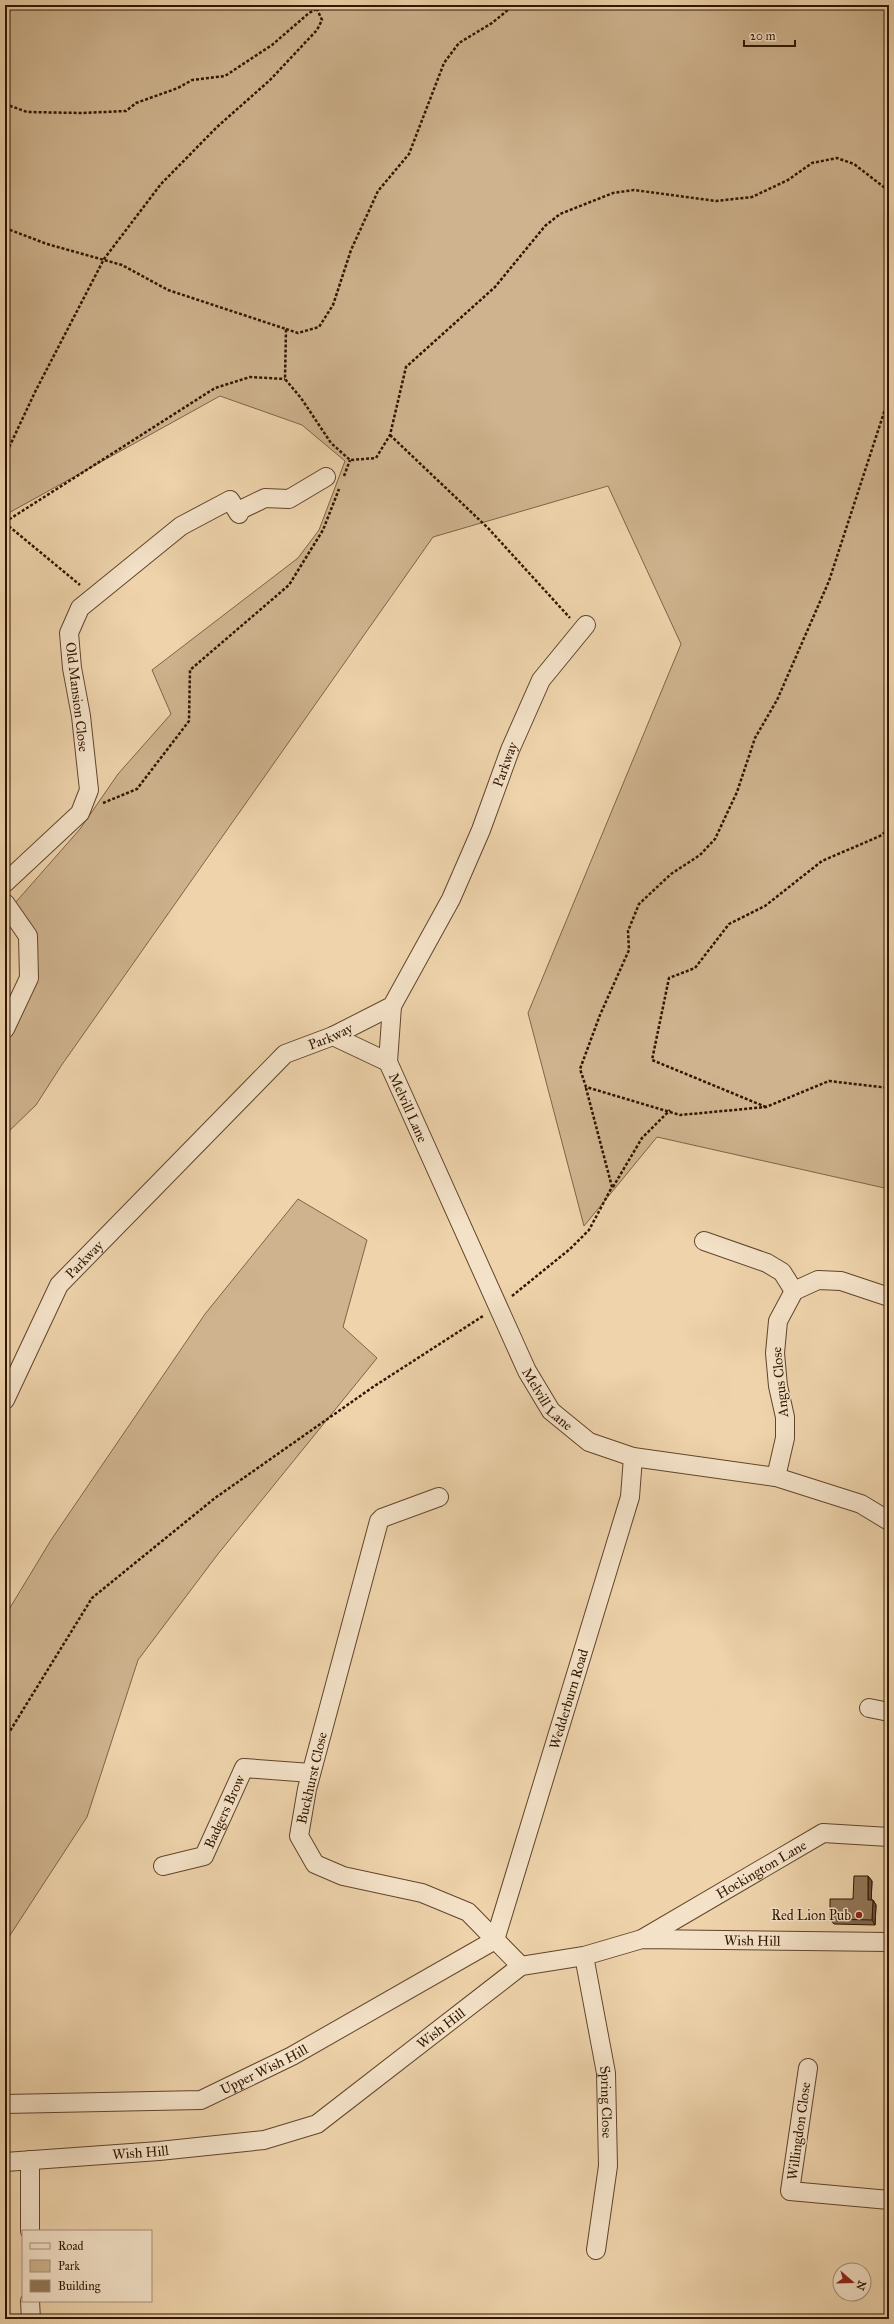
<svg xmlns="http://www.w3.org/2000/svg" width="894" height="2324" viewBox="0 0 894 2324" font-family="'IM FELL Great Primer',serif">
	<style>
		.green { fill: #ceb38e; stroke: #7f6447 }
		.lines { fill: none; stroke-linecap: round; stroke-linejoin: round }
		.minor-casing { stroke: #60452b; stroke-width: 20 }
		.path { stroke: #301600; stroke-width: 2.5; stroke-dasharray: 3 2; stroke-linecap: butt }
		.minor { stroke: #f4e2c8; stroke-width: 18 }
		.wall { fill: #7e674d; stroke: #301600 }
		.shaded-wall { fill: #67543e; stroke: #301600 }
		.building { fill: #937859; stroke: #301600 }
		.poi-dot { fill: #8f2418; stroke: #f4e2c8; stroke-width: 1.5 }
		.labels { text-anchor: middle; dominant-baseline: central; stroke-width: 3; stroke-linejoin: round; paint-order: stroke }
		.street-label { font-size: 14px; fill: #301600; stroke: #f4e2c8 }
		.poi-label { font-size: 14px; fill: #301600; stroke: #f4e2c8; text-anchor: end }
	</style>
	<rect width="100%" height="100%" fill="#eed3ab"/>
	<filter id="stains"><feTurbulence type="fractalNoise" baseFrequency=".005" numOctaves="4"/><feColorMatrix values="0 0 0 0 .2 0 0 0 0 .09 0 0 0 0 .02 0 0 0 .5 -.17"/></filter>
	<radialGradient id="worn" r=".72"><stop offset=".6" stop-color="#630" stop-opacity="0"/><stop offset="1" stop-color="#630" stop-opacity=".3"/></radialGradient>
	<g class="green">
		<polygon points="5,5 889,5 889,1189 657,1137 584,1226 528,1013 681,644 608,486 433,537 61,1066 36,1105 5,1135 5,1033 30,959 15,903 80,829 118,774 171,714 152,670 298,558 319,530 345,461 302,425 220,396 5,515"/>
		<polygon points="298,1199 367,1240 343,1327 377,1358 218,1554 138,1660 87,1817 5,1943 5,1616 51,1540 205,1314"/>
	</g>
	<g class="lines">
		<g class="minor-casing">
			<g id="minor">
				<polyline points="238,511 265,498 289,499 326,477"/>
				<polyline points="5,883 80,813 89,790 81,716 72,668 69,633 80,608 181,526 230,500 239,514"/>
				<polyline points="5,903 28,936 29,978 5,1029"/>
				<path id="s1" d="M392,1006L388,1062L527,1371L551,1411L589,1442L633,1457L776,1477L861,1504L889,1521"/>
				<polyline points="333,1036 388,1062"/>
				<polyline points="704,1241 767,1263 782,1272 794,1291"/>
				<path id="s2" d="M5,1400L59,1285L285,1054L333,1036L392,1006L451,899L481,830L510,750L541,680L586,625"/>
				<polyline points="776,1477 785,1438 785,1417 778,1386 775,1353 778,1321 794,1291 818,1280 841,1281 889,1297"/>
				<polyline points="439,1497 382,1518 379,1521 307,1789 299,1836 315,1864 343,1876 422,1893 468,1912 521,1966"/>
				<polyline points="869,1708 889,1712"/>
				<path id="s3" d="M163,1866L204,1856L244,1768L311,1773"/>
				<path id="s4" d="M642,1939L823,1833L889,1837"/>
				<path id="s5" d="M584,1956L606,2073L608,2166L596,2250"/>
				<polyline points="808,2068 790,2191 889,2200"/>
				<path id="s6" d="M5,2104L201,2100L292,2056L495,1940L630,1497L633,1457"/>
				<path id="s7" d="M5,2162L159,2151L264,2140L317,2124L521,1966L584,1956L642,1939L889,1942"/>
				<polyline points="30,2231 30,2160"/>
				<polyline points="30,2301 31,2319"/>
			</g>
		</g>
		<g class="path">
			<polyline points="5,104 27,112 82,113 126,111 136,103 178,88 192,80 225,76 272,45 309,13 324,5"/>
			<polyline points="5,228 47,244 122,265 168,290 286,329 285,379 301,398 331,443 350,460 376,458 390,435 406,367 495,287 545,226 560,214 613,193 634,190 716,201 752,197 788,180 812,163 837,158 854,164 889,191"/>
			<polyline points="286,329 298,333 319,327 333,305 351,250 378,191 409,154 444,63 459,43 492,23 514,5"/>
			<polyline points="889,397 829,581 777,700 755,738 737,792 715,839 700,855 671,874 639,904 628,931 629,950 600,1015 580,1069 586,1087 680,1115 766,1107 829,1081 889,1088"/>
			<polyline points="390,435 488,528 570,618"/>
			<polyline points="5,456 35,392 104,259 161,184 217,127 270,80 317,30 322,20 317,9"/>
			<polyline points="344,476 350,460"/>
			<polyline points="5,522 215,388 250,377 285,379"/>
			<polyline points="5,523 80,585"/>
			<polyline points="103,803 137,789 189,721 190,670 289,585 323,530 339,489"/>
			<polyline points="766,1107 652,1060 669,978 695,968 729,924 765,906 822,861 880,836 889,829"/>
			<polyline points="613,1187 642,1138 670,1110"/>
			<polyline points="512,1296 570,1249 589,1230 612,1187 586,1088"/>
			<polyline points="5,1739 92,1598 215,1498 373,1387 483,1316"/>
		</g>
		<use href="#minor" class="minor"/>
	</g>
	<polygon class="wall" points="868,1876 872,1881 871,1900 873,1900 876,1905 875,1925 834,1924 830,1919 853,1899"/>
	<g class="shaded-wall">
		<polygon points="868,1876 872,1881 871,1905 868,1900"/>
		<polygon points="873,1900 876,1905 875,1925 872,1920"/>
	</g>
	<polygon class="building" points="854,1876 868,1876 868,1900 873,1900 872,1920 830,1919 830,1899 853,1899"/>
	<circle class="poi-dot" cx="859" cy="1915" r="4"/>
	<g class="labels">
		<g class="street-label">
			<text transform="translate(77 697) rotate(83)">Old Mansion Close</text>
			<text stroke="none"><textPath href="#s2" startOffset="835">Parkway</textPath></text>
			<text stroke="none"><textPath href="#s2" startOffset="499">Parkway</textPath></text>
			<text stroke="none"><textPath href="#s1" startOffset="106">Melvill Lane</textPath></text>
			<text stroke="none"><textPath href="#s2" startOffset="163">Parkway</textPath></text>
			<text transform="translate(780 1382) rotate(-96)">Angus Close</text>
			<text stroke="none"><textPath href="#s1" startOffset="430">Melvill Lane</textPath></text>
			<text stroke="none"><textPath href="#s6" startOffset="783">Wedderburn Road</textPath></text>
			<text transform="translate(312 1778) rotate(-77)">Buckhurst Close</text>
			<text stroke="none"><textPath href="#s3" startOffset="91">Badgers Brow</textPath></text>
			<text stroke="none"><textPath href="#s4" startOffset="138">Hockington Lane</textPath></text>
			<text stroke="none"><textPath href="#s7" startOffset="808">Wish Hill</textPath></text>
			<text stroke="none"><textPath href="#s7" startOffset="472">Wish Hill</textPath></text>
			<text stroke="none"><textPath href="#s6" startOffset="266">Upper Wish Hill</textPath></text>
			<text stroke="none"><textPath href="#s5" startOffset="148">Spring Close</textPath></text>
			<text transform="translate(799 2131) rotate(-82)">Willingdon Close</text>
			<text stroke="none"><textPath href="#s7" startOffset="136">Wish Hill</textPath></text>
		</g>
		<g class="poi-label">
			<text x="851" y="1915">Red Lion Pub</text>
		</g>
	</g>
	<rect width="894" height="2324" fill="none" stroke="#eed3ab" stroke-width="20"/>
	<rect x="6" y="6" width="882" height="2312" fill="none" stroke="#301600" stroke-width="2"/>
	<rect x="10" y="10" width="874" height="2304" fill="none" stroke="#301600"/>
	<rect x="22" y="2230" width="130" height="72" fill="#f4e2c8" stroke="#a69078"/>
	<rect x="30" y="2243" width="20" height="6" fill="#f4e2c8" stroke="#a69078"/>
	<text x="58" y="2250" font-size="12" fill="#301600">Road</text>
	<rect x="30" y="2260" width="20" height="12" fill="#ceb38e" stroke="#a69078"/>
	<text x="58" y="2270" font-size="12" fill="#301600">Park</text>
	<rect x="30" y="2280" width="20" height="12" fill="#937859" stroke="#a69078"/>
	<text x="58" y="2290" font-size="12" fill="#301600">Building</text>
	<g transform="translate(852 2282) rotate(110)"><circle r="19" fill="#f4e2c8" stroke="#a69078"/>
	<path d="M0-3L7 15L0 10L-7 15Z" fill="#8f2418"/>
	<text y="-6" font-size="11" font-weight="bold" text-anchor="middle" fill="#301600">N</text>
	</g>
	<path d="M744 40v6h51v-6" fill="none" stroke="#301600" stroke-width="2"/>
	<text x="750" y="40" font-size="12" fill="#301600" stroke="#f4e2c8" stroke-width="3" paint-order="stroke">20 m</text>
	<rect width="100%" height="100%" filter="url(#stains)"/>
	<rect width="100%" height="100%" fill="url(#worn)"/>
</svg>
